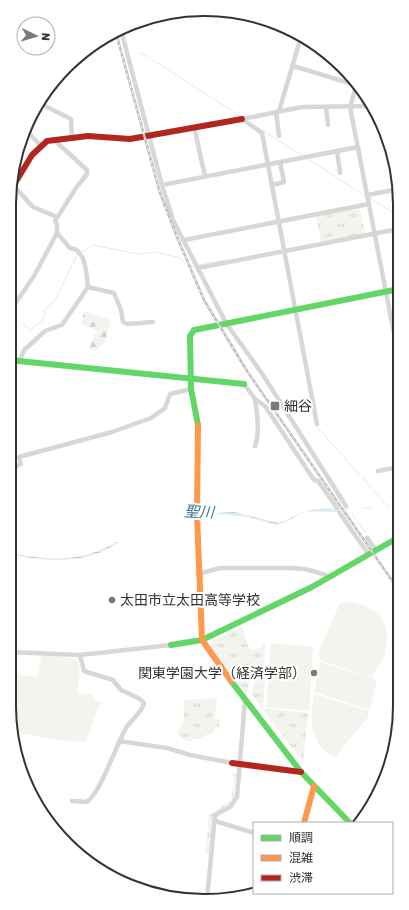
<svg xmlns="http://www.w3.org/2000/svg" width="409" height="910" viewBox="0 0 409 910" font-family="Rubik,'Noto Sans JP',sans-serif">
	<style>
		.grass { fill: url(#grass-tufts) }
		.forest { fill: url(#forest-firs) }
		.pitch { fill: #f1f5ed }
		.water { fill: url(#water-rules) }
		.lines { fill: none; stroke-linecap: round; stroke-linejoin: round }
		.stream { stroke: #ddebf3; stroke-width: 1 }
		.street { stroke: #d7d7d7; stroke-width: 4.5 }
		.fast { stroke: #63d668; stroke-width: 6 }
		.slow { stroke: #ff974d; stroke-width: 6 }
		.jam { stroke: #b3261e; stroke-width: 6 }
		.rail-casing { stroke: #bebebe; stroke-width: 2.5 }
		.rail { stroke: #fff; stroke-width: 1; stroke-dasharray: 3; stroke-linecap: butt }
		.poi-dot { fill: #7a7a7a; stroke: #fff; stroke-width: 1.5 }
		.labels { text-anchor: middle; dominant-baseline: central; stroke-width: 4; stroke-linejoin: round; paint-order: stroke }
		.poi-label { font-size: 14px; fill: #333; stroke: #fff; text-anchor: start }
		.water-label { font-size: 15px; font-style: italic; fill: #3f7597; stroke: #fff }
		.rim { fill: none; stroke: #333; stroke-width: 2 }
	</style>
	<defs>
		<pattern id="grass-tufts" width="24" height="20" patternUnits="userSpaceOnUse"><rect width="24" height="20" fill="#f1f5ed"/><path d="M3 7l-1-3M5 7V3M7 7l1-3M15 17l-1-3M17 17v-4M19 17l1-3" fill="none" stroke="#cfd2cc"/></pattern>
		<pattern id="forest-firs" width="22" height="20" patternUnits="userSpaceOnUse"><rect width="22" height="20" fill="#f1f5ed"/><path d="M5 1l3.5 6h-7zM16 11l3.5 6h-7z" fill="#cfd2cc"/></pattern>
		<pattern id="water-rules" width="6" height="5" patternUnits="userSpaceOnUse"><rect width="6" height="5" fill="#ddebf3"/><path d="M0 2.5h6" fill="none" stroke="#becad1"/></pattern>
	</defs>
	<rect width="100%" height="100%" fill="#fff"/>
	<g class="grass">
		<polygon points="360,208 365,235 321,243 316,216"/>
		<polygon points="242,627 247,644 252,650 262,647 265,641 264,675 250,676 247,696 211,650 212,641"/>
		<polygon points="254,680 265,680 263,708 308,713 303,762 252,695"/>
		<polygon points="217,698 215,719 220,719 219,728 214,727 214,733 207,734 200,739 192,739 191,742 181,738 178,733 184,720 184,700"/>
		<polygon points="232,773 236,774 233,802 214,813 209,854 205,854 209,815 231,800 234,776"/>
	</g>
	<polygon class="forest" points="84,311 111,320 105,342 95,351 89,349 97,330 81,324"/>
	<g class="pitch">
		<path d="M352,602C376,607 391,621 386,647C385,651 385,656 383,659C379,666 374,669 372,678L320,660L318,653L340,603Z"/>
		<polygon points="271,643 313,647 309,711 266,707"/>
		<polygon points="41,656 60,656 78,660 80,673 77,693 92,695 94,700 102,702 97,710 89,734 87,734 86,742 56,740 13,731 10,713 12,701 11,686 9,685 11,674 38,677"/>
		<polygon points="321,662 377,680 370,710 314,692"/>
		<path d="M314,694L369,711L368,717L335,757C309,746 310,717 314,694Z"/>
	</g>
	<g class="water">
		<polygon points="327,508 336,509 338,512 306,511 277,525 249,517 199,512 198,510 216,513 234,512 279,523 308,510"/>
		<path d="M117,542H119C87,565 46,562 9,554V552C48,562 81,562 117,542Z"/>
	</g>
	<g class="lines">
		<g class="stream">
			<polyline points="110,37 120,41"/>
			<polyline points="140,53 148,57"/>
			<polyline points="153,60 240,116"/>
			<polyline points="257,127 303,156"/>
			<polyline points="307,158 365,196"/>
			<polyline points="370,198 398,216"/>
			<polyline points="80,252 85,251 92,245 139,254 153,252"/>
			<polyline points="155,252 180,258 184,263"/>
			<polyline points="188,263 192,267 194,267"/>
			<polyline points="199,265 225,260"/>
			<polyline points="61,288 78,253"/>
			<polyline points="22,323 31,330 34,327"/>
			<polyline points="35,326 42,321 46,313 44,311 55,300 61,289"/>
			<polyline points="318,428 359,474"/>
			<polyline points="362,477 371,488"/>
			<polyline points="373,490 388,507"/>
			<polyline points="362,508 371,508"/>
			<polyline points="338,509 349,509"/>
			<polyline points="308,511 315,511"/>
			<polyline points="352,513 356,520"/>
			<polyline points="285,522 298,515"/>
			<polyline points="358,522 365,532"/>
		</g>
		<g class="street">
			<polyline points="228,14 229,14"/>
			<polyline points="121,30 162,185 173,220 226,323 263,375 346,506"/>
			<polyline points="293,66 356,85"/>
			<polyline points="357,83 350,107 399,359"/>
			<polyline points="41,104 71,119 72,138"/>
			<polyline points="326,107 328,125"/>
			<polyline points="279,111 301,37"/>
			<polyline points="276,112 279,136"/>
			<polyline points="242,119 262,133 317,424"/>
			<polyline points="242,119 302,107 372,106"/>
			<polyline points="194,127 205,176"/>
			<polyline points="25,129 40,145"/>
			<polyline points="337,151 340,173"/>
			<polyline points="13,185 33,207 57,217"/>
			<polyline points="162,185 358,147"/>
			<polyline points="272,185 284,182 280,162"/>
			<polyline points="368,195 398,189"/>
			<polyline points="184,240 369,204"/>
			<polyline points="198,268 398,229"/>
			<polyline points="88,287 114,293 121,310 123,322 128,324 153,322"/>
			<polyline points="9,302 15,304 34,276 57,233 57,224 55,221 76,188 87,174 87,170 53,139"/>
			<polyline points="20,361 24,350 32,343 45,331 62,325 88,287 86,270 83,258 77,250 70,248 57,233"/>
			<polyline points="244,384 255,399 265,406 314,480 318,481 337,508"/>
			<path d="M255,399C257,414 260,431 255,446"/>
			<polyline points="9,470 21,464 19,457 112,432 151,418 165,408 170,394 191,389"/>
			<polyline points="378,471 399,467"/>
			<polyline points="339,512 369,555"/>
			<polyline points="367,538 376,550"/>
			<polyline points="198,574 220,568 292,568 305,569 323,574 329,577"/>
			<polyline points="9,652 80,655 171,645"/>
			<polyline points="119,741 167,748 190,755 232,763"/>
			<path d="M72,801L87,802C102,790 115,747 126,728C131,720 142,713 144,703L140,699L121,690L113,680L84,671L80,655"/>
			<polyline points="215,821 254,833"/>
			<polyline points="207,899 215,815 230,807 237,797 245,700"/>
		</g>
		<g class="fast">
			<polyline points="9,360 244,384"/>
			<polyline points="198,425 191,389 190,336 194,330 399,289"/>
			<polyline points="171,645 202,640 312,587 399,537"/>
			<polyline points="231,681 301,772 350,823"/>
		</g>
		<g class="slow">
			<polyline points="198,425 197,515 202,640 231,681"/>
			<polyline points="304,823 314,786"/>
		</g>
		<g class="jam">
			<polyline points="12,188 32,155 47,141 88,136 130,139 242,119"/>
			<polyline points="232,763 301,772"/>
		</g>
		<g class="rail-casing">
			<polyline id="rail" points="116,33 160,193 177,237 204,300 247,371 400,592"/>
		</g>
		<use href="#rail" class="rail"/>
	</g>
	<g class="poi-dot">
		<rect x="270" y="401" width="10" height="10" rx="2"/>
		<circle cx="112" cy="600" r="4"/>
		<circle cx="314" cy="673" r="4"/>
	</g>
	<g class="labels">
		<g class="poi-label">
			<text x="284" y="406">細谷</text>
			<text x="120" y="600">太田市立太田高等学校</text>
			<text x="306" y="673" text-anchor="end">関東学園大学（経済学部）</text>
		</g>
		<g class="water-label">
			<text transform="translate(199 512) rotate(3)">聖川</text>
		</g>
	</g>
	<path d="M0 0H409V910H0ZM204 16H205A188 188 0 0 1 393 204V706A188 188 0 0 1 205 894H204A188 188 0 0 1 16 706V204A188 188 0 0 1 204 16Z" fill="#fff" fill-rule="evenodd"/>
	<path class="rim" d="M204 16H205A188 188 0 0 1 393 204V706A188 188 0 0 1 205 894H204A188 188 0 0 1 16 706V204A188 188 0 0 1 204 16Z"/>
	<rect x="253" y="822" width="140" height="72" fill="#ffffff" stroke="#adadad"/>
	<rect x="261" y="835" width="20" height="6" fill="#63d668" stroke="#adadad"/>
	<text x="289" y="842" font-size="12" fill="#333333">順調</text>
	<rect x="261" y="855" width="20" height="6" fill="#ff974d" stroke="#adadad"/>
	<text x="289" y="862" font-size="12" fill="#333333">混雑</text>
	<rect x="261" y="875" width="20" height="6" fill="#b3261e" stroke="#adadad"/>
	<text x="289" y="882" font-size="12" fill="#333333">渋滞</text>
	<g transform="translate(36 36) rotate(95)"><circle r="19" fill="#ffffff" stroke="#adadad"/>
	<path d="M0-3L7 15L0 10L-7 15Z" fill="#7a7a7a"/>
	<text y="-6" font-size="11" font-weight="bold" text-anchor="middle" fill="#333333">N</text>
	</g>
</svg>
